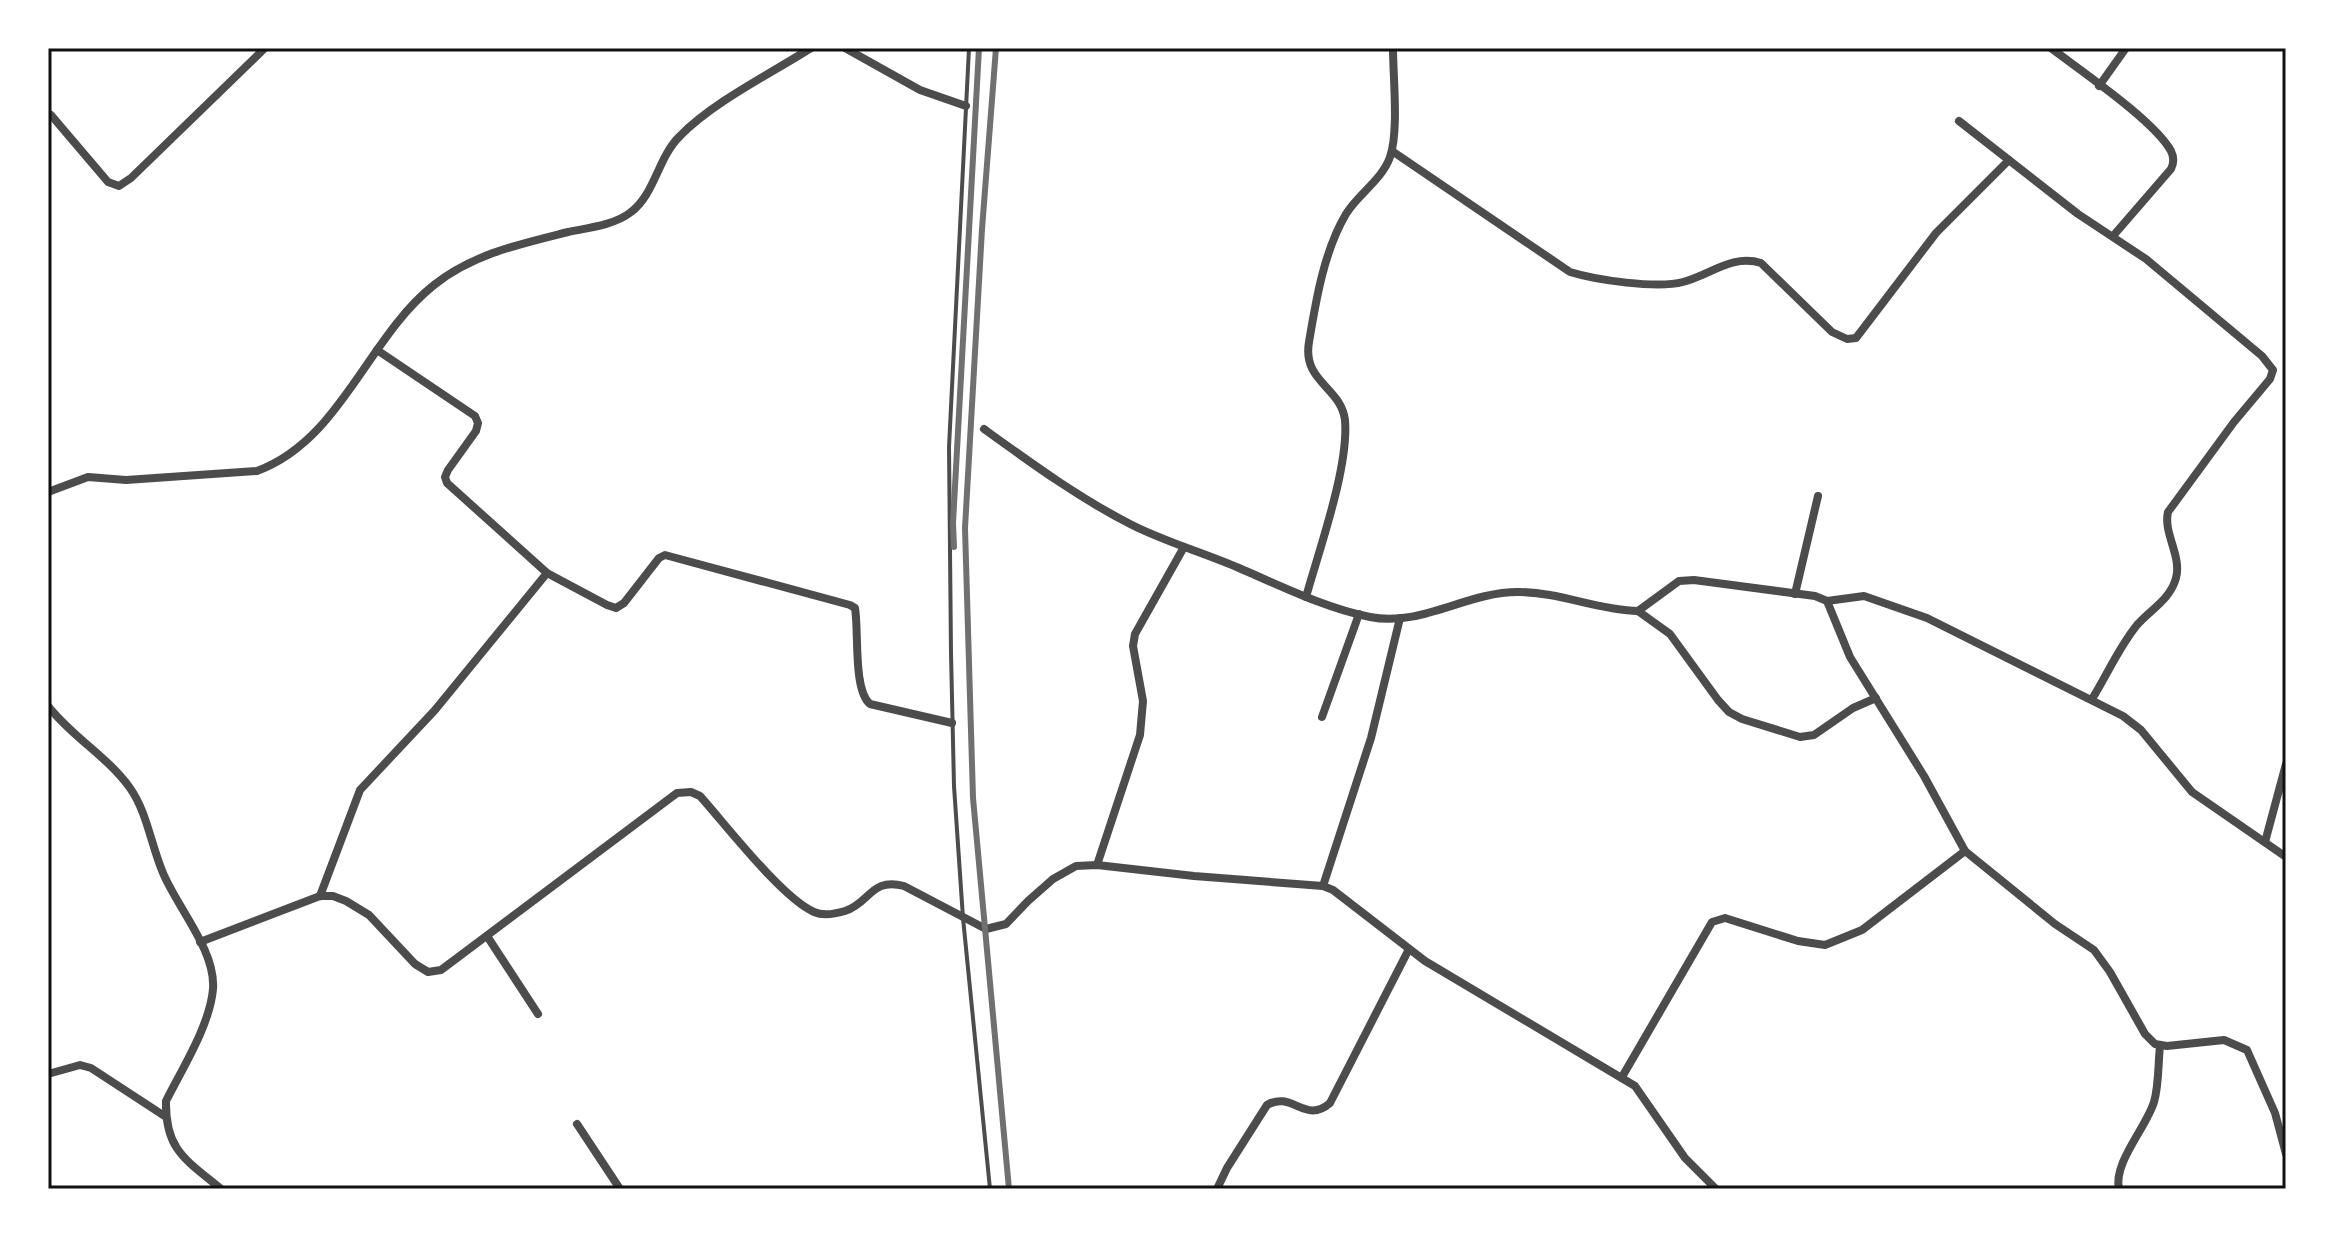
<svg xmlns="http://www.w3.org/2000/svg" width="2334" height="1237" viewBox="0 0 2334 1237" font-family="'Source Sans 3',sans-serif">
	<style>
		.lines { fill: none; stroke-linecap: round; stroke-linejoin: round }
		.service { stroke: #4c4c4c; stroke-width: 4 }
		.minor { stroke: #4c4c4c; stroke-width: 8 }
		.rail { stroke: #707070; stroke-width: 6 }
		.neatline { fill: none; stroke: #111; stroke-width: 3 }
	</style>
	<rect width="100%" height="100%" fill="#fff"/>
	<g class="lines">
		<polyline class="service" points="969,48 949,447 951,653 954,786 963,918 990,1189"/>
		<g class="minor">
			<polyline points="845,48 920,90 966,106"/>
			<path d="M2051,48C2081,71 2155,121 2171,151C2174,157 2174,163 2171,169L2113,236"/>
			<polyline points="2099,86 2126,48"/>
			<polyline points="51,115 108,182 119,186 131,178 265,48"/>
			<path d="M1959,121L2078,214L2146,259L2262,356L2273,370L2270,379L2234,422L2168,512C2163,533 2182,556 2176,578C2170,600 2151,609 2137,625C2119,647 2107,675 2092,699"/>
			<path d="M1392,151L1570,272C1596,280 1657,289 1683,282C1710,275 1732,254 1761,263L1832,332L1847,339L1856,338L1936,233L2009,160"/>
			<path d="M377,350L475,416L478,423L476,431L448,470L445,477L447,483L547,573L607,605L616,608L624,603L659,558L665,555L850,605L855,608C859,631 853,690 870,704L952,723"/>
			<path d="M984,429C1031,463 1079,498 1132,525C1166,542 1204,553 1239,568C1281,586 1325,608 1370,617C1422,627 1466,592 1518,592C1560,592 1597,610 1638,611L1679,581L1694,580L1815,596L1827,601L1850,657L1924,776L1965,851L2055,924L2094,950L2110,972L2145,1034L2155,1044L2167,1046L2224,1040L2247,1050L2275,1113L2286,1154"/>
			<path d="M48,492L88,477L126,480L257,471C341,440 367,338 434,285C473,254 520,244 568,232C588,228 615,225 631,212C655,194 658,157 680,136C713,102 770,74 811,48"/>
			<polyline points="1795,594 1818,496"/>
			<path d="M1306,597C1319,550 1349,467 1345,420C1341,387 1302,382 1309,342C1316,300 1324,251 1346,214C1358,194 1382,180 1390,157C1399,131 1393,77 1393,48"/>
			<polyline points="1827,601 1864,596 1927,618 2123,716 2141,730 2192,792 2286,857"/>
			<polyline points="1638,611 1670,634 1718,700 1729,712 1742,719 1800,737 1814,735 1853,708 1876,698"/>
			<path d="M48,706C72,737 107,756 130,788C147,812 151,845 163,873C177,907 216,951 213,989C210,1025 182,1069 166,1101C165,1150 186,1160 221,1189"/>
			<polyline points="1322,717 1359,614"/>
			<polyline points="2265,842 2286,764"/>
			<polyline points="1097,865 1140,735 1143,701 1133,646 1135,634 1184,547"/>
			<polyline points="1323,886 1371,738 1400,618"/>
			<polyline points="320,896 360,790 435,710 547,573"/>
			<polyline points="487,936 538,1014"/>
			<path d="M200,942L320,896H333L346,901L369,915L415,964L428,972L441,970L677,793L691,792L700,796C726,825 782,898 814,912C823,916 835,914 845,911C870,903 871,877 904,886L986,929L1006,924L1028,901L1053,879L1076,866L1097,865L1194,876L1323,886L1333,890L1425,961L1635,1086L1685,1158L1716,1189"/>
			<polyline points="48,1074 80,1065 91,1068 166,1117"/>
			<polyline points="1622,1077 1712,922 1725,918 1798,941 1825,945 1862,930 1965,851"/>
			<polyline points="577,1124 620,1189"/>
			<path d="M1217,1189L1227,1168L1267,1105C1292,1090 1305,1125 1330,1103L1409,949"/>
			<path d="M2119,1189C2113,1163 2146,1128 2154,1102C2159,1085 2158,1064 2160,1046"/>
		</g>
		<g class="rail">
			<polyline points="996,48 982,229 965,528 973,798 1009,1189"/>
			<polyline points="954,547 953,523 979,48"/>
		</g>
	</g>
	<rect width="2334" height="1237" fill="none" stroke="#ffffff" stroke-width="100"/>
	<rect x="50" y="50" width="2234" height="1137" class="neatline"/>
</svg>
